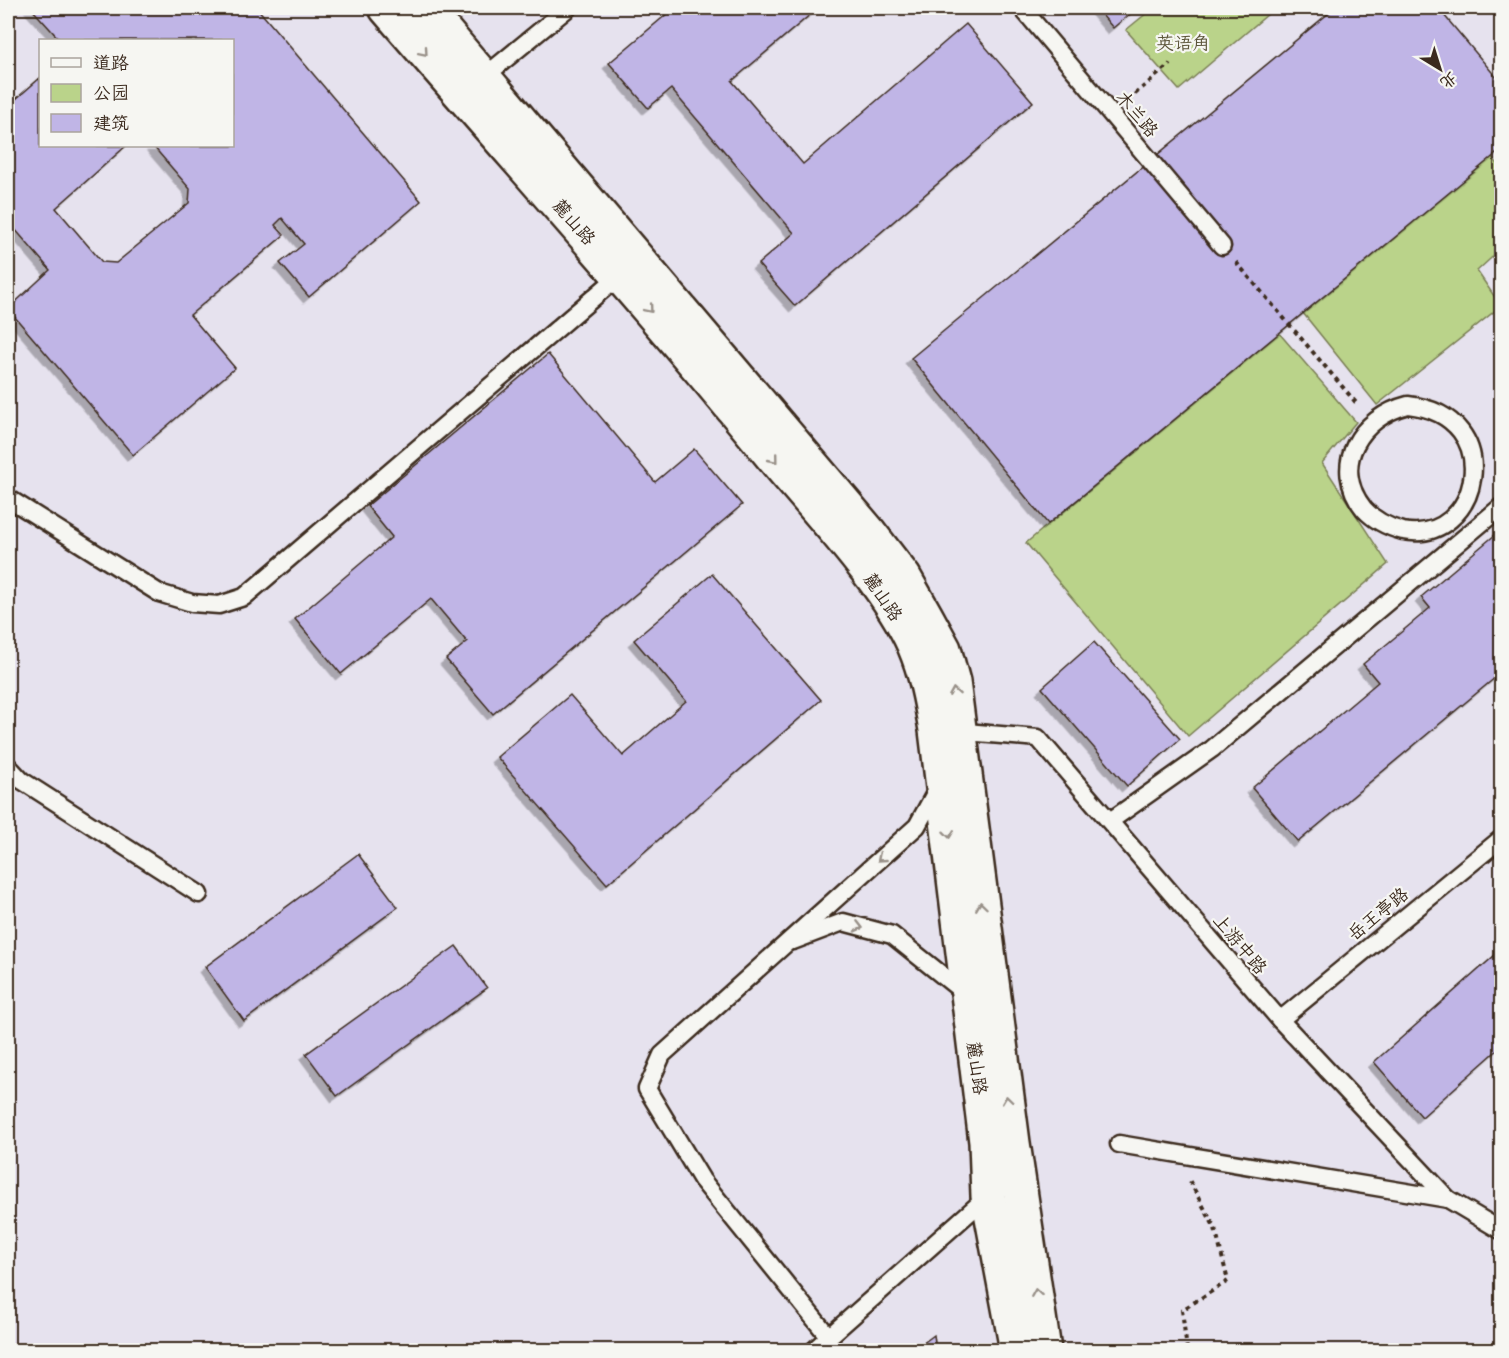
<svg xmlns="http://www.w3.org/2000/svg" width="1509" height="1358" viewBox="0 0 1509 1358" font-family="Itim,'LXGW WenKai TC',sans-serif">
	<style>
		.built { fill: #e6e2ee; fill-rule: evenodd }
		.green { fill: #bad38a; stroke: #7a7e54; stroke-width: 1.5 }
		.building { fill: #c0b5e6; stroke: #3b2a1e; stroke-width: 1.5; filter: url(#shadow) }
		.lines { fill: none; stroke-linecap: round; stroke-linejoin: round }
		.service-casing { stroke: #3b2a1e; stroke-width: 21 }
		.secondary-casing { stroke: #3b2a1e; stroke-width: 38 }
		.path { stroke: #3b2a1e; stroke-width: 4; stroke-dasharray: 4.5 4.5; stroke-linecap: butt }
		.service { stroke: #f6f6f2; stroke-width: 16 }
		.secondary { stroke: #f6f6f2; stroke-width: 33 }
		.oneway { stroke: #989088 }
		.labels { text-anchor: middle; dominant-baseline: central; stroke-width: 4.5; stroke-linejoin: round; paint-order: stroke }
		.park-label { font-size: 18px; fill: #5b5439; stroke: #f6f6f2 }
		.street-label { font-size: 18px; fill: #3b2a1e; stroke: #f6f6f2 }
	</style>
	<defs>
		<filter id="shadow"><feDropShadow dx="-5.5" dy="5.5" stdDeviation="0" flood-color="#0004"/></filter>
	</defs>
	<rect width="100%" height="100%" fill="#f6f6f2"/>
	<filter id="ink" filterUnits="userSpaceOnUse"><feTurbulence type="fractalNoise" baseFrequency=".0167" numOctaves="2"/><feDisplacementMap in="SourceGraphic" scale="12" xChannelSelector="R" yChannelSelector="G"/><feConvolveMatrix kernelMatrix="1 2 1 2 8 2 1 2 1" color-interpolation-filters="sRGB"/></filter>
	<g filter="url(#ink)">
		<path class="built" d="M8,8H1501V1350H8ZM40,40H232V146H40Z"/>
		<g class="green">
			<polygon points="1153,8 1275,8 1179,90 1126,30"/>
			<polygon points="1492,157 1501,168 1501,249 1477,271 1501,306 1377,405 1303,313"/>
			<polygon points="1279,333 1356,422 1322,463 1388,564 1188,736 1026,543"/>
		</g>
		<g class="building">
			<polygon points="31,8 257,8 421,201 309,297 280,263 304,244 282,218 275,225 284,235 190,315 235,368 133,455 8,309 50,270 8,221 8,106 40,78 40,146 126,146 56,208 102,262 116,263 189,203 190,189 153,146 232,146 232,40 60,40"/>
			<polygon points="674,8 818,8 732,81 803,164 966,24 1033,102 795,306 758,264 794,233 671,89 648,108 609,63"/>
			<polygon points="1096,8 1137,8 1113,28"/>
			<polygon points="1335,8 1438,8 1502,84 1502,149 1048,524 911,358"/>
			<polygon points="548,354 655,482 694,449 742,505 493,714 446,659 467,642 431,599 341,674 295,619 392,537 367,506"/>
			<polygon points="1502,529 1502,672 1298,842 1252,788 1378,682 1363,664 1430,608 1421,597"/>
			<polygon points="712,574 821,700 607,884 497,757 570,695 623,756 686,701 634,640"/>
			<polygon points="1094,642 1180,739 1127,786 1042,688"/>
			<polygon points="358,854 398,907 244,1021 205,967"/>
			<polygon points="456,946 487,988 337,1096 306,1054"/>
			<polygon points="1502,949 1502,1046 1422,1117 1374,1062"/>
			<polygon points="934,1335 936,1350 914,1350"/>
		</g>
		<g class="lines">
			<g class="service-casing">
				<g id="service">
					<polyline points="1022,8 1222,246"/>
					<polyline points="479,81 568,8"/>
					<path d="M1408,405C1509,416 1480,546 1403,531C1387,527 1375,521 1364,509C1329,465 1361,417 1408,405Z"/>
					<polyline points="8,498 159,593 192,603 219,605 244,597 620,275"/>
					<polyline points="954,731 1038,738 1280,1020 1448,1199 1502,1231"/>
					<polyline points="8,766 21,780 199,894"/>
					<polyline points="1110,821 1212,749 1502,506"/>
					<polyline points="793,941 843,922 892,935 967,995"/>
					<polyline points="1280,1020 1502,838"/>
					<polyline points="1119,1144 1448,1199"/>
					<polyline points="829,1337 702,1180 647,1089 662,1055 917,826 939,786"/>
					<polyline points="814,1350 988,1196"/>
				</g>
			</g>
			<g class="secondary-casing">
				<g id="secondary">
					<path d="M386,8C514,157 646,302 770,454C815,509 886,582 914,645C926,673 931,700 936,730L986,1142L988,1196L1017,1350"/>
					<polyline points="425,8 870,533 904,577 926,616 944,649 953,682 1013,1143 1044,1350"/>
				</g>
			</g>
			<g class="path">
				<polyline points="1128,100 1170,64"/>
				<polyline points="1236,262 1358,405"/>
				<polyline points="1187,1350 1182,1310 1228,1281 1215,1228 1189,1180"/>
			</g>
			<use href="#service" class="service"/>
			<use href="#secondary" class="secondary"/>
		</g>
		<defs><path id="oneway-chevron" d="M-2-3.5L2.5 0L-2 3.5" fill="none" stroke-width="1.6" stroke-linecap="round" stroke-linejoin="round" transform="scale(1.5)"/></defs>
		<g class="oneway">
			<use href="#oneway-chevron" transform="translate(424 52) rotate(49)"/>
			<use href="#oneway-chevron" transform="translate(649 309) rotate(50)"/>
			<use href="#oneway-chevron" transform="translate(774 459) rotate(51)"/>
			<use href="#oneway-chevron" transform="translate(954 692) rotate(-99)"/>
			<use href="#oneway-chevron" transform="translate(949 834) rotate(83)"/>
			<use href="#oneway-chevron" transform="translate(881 858) rotate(139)"/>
			<use href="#oneway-chevron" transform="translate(981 906) rotate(-98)"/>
			<use href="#oneway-chevron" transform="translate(859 927) rotate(14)"/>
			<use href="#oneway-chevron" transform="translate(1007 1100) rotate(-98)"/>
			<use href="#oneway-chevron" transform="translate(1036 1293) rotate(-99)"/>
		</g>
	</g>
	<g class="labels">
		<g class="park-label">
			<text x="1183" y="43">英语角</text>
		</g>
		<g class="street-label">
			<text transform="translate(1137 114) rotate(50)">木兰路</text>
			<text transform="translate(574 222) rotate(49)">麓山路</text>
			<text transform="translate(883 597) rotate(56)">麓山路</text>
			<text transform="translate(1378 914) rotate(-39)">岳王亭路</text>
			<text transform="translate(1240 944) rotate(50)">上游中路</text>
			<text transform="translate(977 1068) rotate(82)">麓山路</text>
		</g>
	</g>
	<rect width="1509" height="1358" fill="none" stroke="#f6f6f2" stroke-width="30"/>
	<rect x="15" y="15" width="1479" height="1328" fill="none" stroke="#3b2a1e" stroke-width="2" filter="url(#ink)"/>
	<rect x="39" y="39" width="195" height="108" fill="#f6f6f2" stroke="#aba49d" stroke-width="1.5"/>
	<rect x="51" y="58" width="30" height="9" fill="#f6f6f2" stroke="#aba49d" stroke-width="1.5"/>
	<text x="93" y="69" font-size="18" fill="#3b2a1e">道路</text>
	<rect x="51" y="84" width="30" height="18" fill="#bad38a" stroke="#aba49d" stroke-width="1.5"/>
	<text x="93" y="99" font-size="18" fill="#3b2a1e">公园</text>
	<rect x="51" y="114" width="30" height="18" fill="#c0b5e6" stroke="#aba49d" stroke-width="1.5"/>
	<text x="93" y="129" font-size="18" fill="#3b2a1e">建筑</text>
	<g transform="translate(1440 69) rotate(142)" stroke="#f6f6f2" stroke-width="4.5" paint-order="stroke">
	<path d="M0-4.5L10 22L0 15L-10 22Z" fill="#3b2a1e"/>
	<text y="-9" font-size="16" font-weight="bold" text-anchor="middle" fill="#3b2a1e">北</text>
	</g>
</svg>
